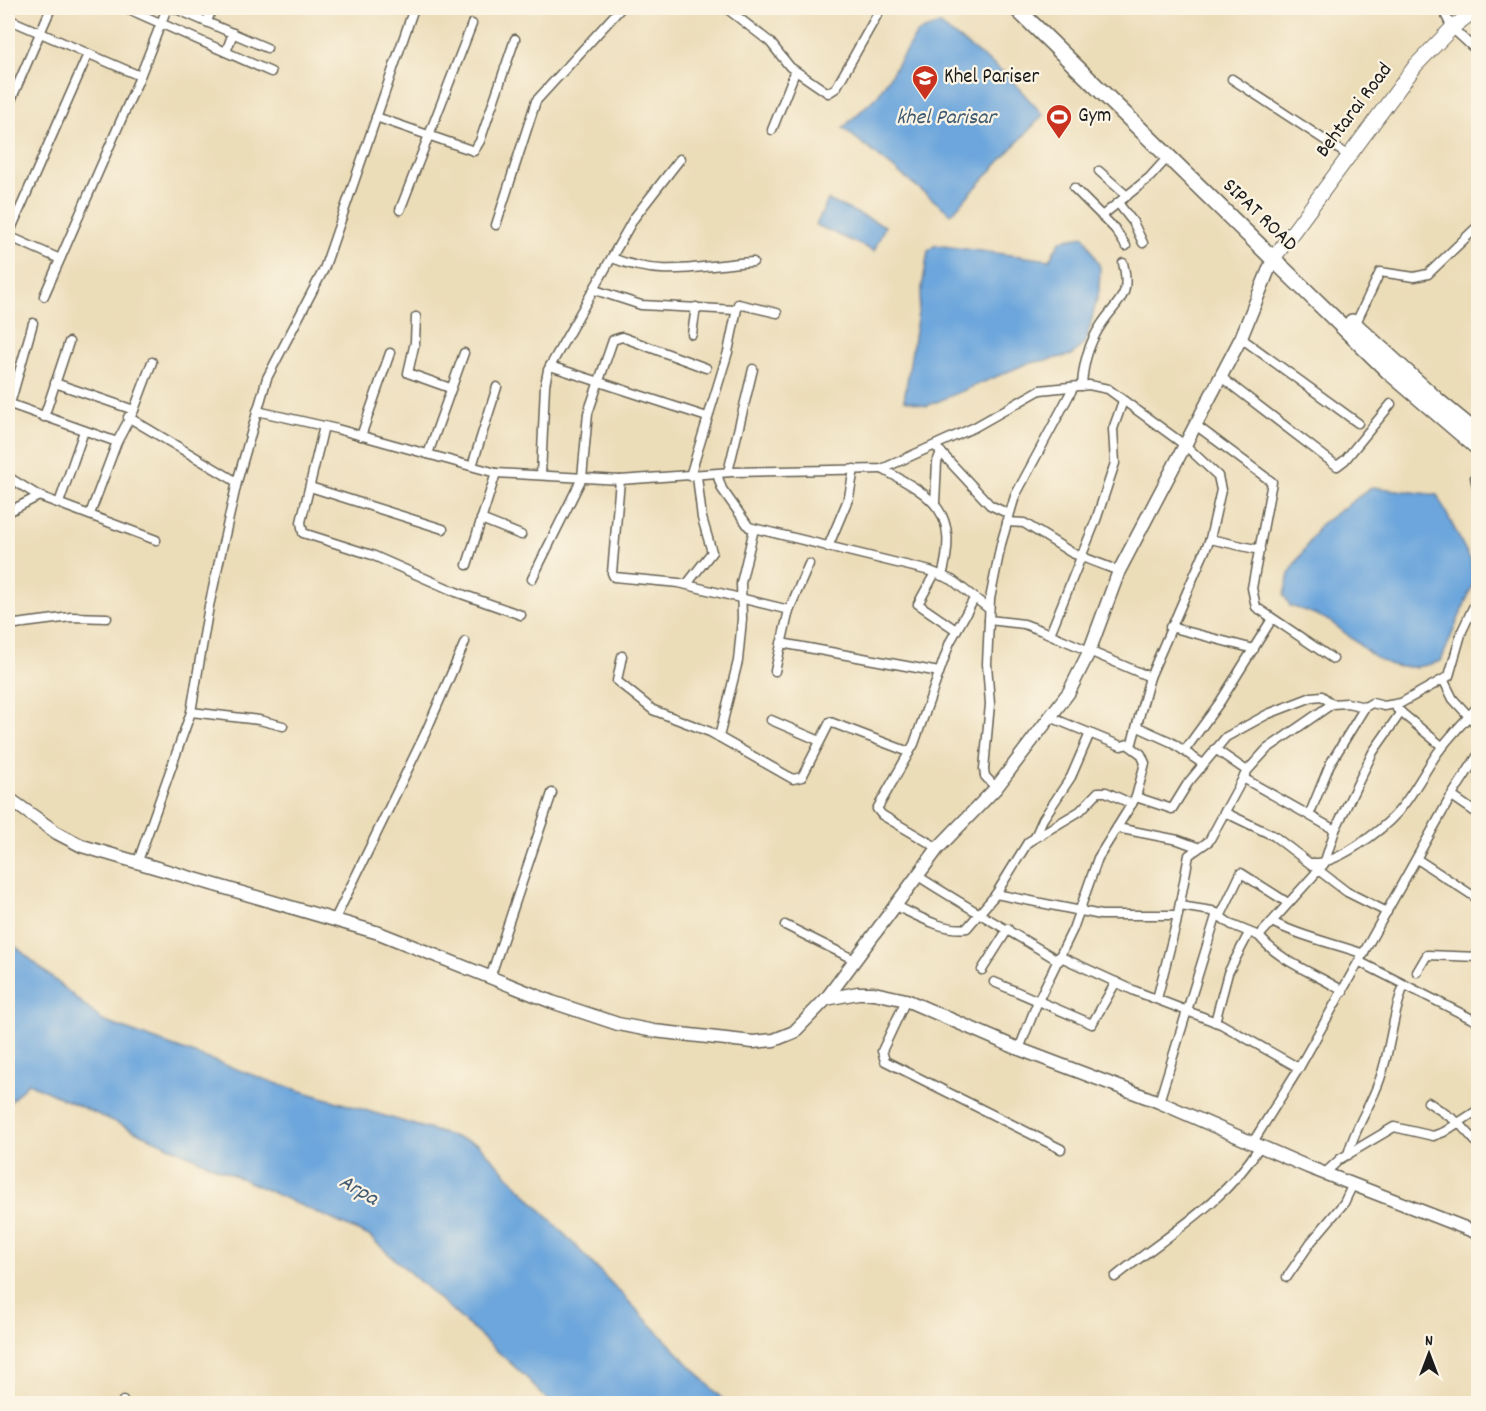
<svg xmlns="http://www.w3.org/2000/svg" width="1486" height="1411" viewBox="0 0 1486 1411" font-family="Dekko,sans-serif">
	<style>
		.water { fill: #6ca6dc; stroke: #44617c; stroke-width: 1.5 }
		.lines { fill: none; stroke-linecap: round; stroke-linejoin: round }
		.street-casing { stroke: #656053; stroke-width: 11 }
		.secondary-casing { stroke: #656053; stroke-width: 15 }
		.primary-casing { stroke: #656053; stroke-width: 16 }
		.highway-casing { stroke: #656053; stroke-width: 18 }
		.street { stroke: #fff; stroke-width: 8 }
		.secondary { stroke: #fff; stroke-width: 12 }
		.primary { stroke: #fff; stroke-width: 14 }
		.highway { stroke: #fff; stroke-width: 15 }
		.labels { text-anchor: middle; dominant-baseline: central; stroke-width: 4.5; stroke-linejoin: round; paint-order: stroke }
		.poi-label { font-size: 21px; fill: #1c1c1c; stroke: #fcf5e5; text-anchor: start }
		.street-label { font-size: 21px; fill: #1c1c1c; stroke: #fcf5e5 }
		.water-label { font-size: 22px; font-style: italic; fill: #405a72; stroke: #fcf5e5 }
	</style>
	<rect width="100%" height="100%" fill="#fcf5e5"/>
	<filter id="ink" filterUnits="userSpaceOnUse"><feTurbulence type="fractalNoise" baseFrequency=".0167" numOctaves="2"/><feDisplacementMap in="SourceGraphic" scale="12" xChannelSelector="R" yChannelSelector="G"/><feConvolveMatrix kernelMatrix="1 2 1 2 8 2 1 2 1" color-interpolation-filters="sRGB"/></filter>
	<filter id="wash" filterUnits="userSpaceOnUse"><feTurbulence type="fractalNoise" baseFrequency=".008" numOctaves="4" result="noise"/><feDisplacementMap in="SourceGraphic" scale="24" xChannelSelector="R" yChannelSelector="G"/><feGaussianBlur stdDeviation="1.35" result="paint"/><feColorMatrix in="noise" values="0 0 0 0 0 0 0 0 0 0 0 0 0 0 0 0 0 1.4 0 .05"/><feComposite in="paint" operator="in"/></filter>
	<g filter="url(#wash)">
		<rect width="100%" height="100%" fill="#ecddb9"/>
		<g class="water">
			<polygon points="939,24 1007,75 1043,115 951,214 843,128 878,95 917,33"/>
			<polygon points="828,200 885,226 874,251 816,225"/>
			<polygon points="1084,236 1100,267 1099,291 1086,341 1072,355 1026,364 927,406 904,400 928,251 936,245 1049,260 1061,240"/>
			<path d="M1372,487L1437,495L1471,561L1473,584L1441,661C1382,681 1372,650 1329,621C1318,614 1302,610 1290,606L1284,595L1289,574L1320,525Z"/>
			<polygon points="8,940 103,1021 278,1084 478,1144 726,1403 550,1403 526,1377 369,1236 28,1083 8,1104"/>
		</g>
	</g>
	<g filter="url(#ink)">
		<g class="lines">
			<g class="street-casing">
				<g id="street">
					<polyline points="126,8 271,72"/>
					<polyline points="174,8 267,48"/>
					<polyline points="726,8 770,42 790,67 828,93 836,88 881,8"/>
					<polyline points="1442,8 1452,28 1478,52"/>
					<polyline points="8,19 140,76"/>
					<polyline points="207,22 212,8"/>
					<polyline points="226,52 233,33"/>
					<polyline points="1232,79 1349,156"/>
					<polyline points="8,107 51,8"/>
					<polyline points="376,117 474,151 480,141 515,39"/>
					<polyline points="772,130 795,72"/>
					<polyline points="1099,171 1127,196"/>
					<polyline points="1074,188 1115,229 1126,246"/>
					<polyline points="1118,203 1133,222 1143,243"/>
					<polyline points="400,210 472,24"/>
					<polyline points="1103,215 1150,177 1168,157"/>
					<polyline points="496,225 536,101 621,8"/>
					<polyline points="8,236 88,54"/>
					<polyline points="8,236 60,259"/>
					<path d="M612,258C664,279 700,265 753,262"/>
					<polyline points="595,290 641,305 736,310"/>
					<polyline points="44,296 139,79 167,8"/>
					<polyline points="416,317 415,342 408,373 450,388"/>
					<polyline points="33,323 10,404 117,442"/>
					<polyline points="1355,325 1380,272 1414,277 1428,274 1478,226"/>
					<polyline points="692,334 696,307"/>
					<polyline points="1241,338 1358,423"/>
					<polyline points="550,366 707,417"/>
					<polyline points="1221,377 1337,466 1345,460 1391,404"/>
					<polyline points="55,383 134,410"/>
					<path d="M1082,386C1083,366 1089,343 1101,325C1117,300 1132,298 1123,263"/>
					<polyline points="257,411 337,429 496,473 620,480 732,472 882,469 975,427 1040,390 1089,385 1108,389 1186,446 1218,476 1221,490 1210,539 1150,677 1132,743 1121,746 1050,717"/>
					<polyline points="44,417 69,342"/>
					<polyline points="128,417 237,482"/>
					<polyline points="324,426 301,522 303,533 372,555 456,592 521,615"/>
					<polyline points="1197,426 1272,482 1252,588 1256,607 1333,659"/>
					<polyline points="361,436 390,353"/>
					<polyline points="936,447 990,505 1009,514"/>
					<polyline points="428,454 464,353"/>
					<polyline points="472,466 497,387"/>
					<path d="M882,469C935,497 959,512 942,576"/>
					<polyline points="1478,470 1475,477 1478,491"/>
					<polyline points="728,472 753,369"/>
					<polyline points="717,474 722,489 749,527 930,571 952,580 989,609"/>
					<polyline points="541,475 545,385 548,370 634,218 680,159"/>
					<polyline points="690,476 728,352 738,304 777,313"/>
					<polyline points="8,477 39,496 156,540"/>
					<polyline points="620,480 612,573 614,577 679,583 789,610"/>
					<polyline points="310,487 443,529"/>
					<polyline points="59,503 84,431"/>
					<polyline points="935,503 937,462 941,452"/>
					<polyline points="8,512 39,496"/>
					<polyline points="90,514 117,442 134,410 152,362"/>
					<polyline points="481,519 521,535"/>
					<polyline points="1007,522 1024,523 1072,553 1119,571"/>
					<polyline points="1210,539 1260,550"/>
					<polyline points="828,547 849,497 854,469"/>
					<polyline points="467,565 496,473"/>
					<polyline points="935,573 918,604 956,630"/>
					<polyline points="532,579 582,478 588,413 613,340 622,337 706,368"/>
					<polyline points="687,584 712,552 702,518 697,476"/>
					<polyline points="989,620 1024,624 1040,630 1150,677"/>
					<polyline points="8,625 71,617 107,618"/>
					<polyline points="1170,627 1254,649"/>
					<polyline points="1050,634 1096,520 1115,463 1113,429 1123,401"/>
					<polyline points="781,643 939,672"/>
					<polyline points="622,656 617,681 653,710 710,732 793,779 802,777 830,722 909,752"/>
					<polyline points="775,671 789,610 809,564"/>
					<polyline points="1444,681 1453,699 1478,726"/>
					<polyline points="1397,709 1443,747"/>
					<polyline points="191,712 259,720 283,726"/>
					<polyline points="771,720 820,741"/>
					<polyline points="1138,727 1171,742 1203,764"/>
					<polyline points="719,737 738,661 742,619 741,583 754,529"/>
					<polyline points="1215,749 1247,771"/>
					<polyline points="1185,750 1220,702 1272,619"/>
					<polyline points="1243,778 1335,830 1373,752 1401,712"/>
					<polyline points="996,788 985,776 984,769 990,704 987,664 990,599 1001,544 1015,496 1073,388"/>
					<polyline points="1452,796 1478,814"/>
					<polyline points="1136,797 1172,809 1188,783 1226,737 1268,714 1312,697 1322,696 1332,704"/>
					<polyline points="1224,812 1274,836 1347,892 1387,912"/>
					<polyline points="1310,813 1330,764 1365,707 1372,703 1384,706 1401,703 1449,676 1462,631 1478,597"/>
					<polyline points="1117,828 1178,840 1197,847"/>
					<polyline points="1035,837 1043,819 1071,777 1090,733"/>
					<polyline points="938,848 882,815 877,809 914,744 950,642 974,599"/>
					<polyline points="1417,859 1478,899"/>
					<polyline points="138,861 191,712 209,606 237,482 267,378 324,269 414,8"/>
					<path d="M1312,863C1336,865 1381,831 1397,813C1412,796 1423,774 1436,755C1448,738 1464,722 1478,706"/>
					<path d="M918,876C964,906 1012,932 1059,961"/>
					<polyline points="996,894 1101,915 1178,915"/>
					<path d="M896,906C916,915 944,932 967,928L996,894L1028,842L1080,811L1098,792H1106L1132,804"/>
					<polyline points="1180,906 1212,911 1232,925 1259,936 1324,864 1335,830"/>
					<polyline points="1221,915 1241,873 1288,903"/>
					<polyline points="335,919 425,734 465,642"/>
					<path d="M1272,922C1301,937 1333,943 1364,954"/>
					<polyline points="785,925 855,960"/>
					<path d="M1259,936C1280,962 1315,973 1343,991"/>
					<polyline points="1061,957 1135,991 1221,1024 1299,1068"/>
					<polyline points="1360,962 1478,1022"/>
					<polyline points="982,970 1008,929"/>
					<polyline points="1417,972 1427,955 1478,957"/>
					<polyline points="490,978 552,793"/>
					<polyline points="994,982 1092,1024 1116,982"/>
					<polyline points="1157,999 1176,924 1189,855 1209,841 1247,771 1267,749 1332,704 1347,703 1365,707"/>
					<polyline points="906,1000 882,1051 885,1061 1061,1149"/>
					<polyline points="1215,1022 1228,973 1249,933"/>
					<polyline points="1019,1049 1038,1001 1073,929 1098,858 1136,797 1145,763 1141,754 1130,746"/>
					<polyline points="1159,1102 1217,913"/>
					<polyline points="1428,1102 1459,1123 1478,1144"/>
					<polyline points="1253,1142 1299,1068 1449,800 1478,755"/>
					<path d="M1348,1155C1354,1128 1371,1106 1380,1079C1391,1048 1392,1016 1404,985"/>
					<polyline points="1325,1173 1340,1159 1394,1127 1433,1136 1444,1132 1478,1110"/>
					<path d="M1115,1277C1166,1236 1225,1203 1260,1146"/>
					<polyline points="1287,1277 1311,1242 1344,1203 1353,1184"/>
					<polyline points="123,1404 123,1401"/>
				</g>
			</g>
			<g class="secondary-casing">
				<g id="secondary">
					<polyline points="8,798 57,833 82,846 379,933 552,1002 618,1024 654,1031 753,1042 774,1040 794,1032 826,999 938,848 996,788 1069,692 1089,652 1119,571 1241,338 1273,259"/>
					<polyline points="826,999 858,993 874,993 906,1000 1019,1049 1159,1102 1308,1167 1478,1233"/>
				</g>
			</g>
			<g class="primary-casing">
				<polyline id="primary" points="1273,259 1416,65 1452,28 1478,8"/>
			</g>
			<g class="highway-casing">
				<g id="highway">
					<polyline points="1016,8 1388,371 1478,448"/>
					<polyline points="1352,322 1439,402 1478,434"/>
				</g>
			</g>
			<use href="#street" class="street"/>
			<use href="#secondary" class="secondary"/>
			<use href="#primary" class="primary"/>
			<use href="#highway" class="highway"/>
		</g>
	</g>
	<defs>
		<g id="university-pin" transform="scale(1.35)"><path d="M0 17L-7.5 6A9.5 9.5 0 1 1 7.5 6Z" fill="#c8321e" stroke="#fcf5e5"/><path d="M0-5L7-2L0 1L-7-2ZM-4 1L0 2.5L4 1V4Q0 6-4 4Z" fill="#fff"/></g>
		<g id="stadium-pin" transform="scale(1.35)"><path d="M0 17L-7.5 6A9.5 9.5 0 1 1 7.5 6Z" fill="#c8321e" stroke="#fcf5e5"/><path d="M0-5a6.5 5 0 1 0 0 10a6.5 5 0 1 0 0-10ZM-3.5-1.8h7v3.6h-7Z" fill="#fff"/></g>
	</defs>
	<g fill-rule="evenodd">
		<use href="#university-pin" x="925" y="78"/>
		<use href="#stadium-pin" x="1059" y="117"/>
	</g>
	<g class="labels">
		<g class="poi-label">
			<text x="944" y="78">Khel Pariser</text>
			<text x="1078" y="117">Gym</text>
		</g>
		<g class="street-label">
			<text transform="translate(1355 111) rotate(-53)">Behtarai Road</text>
			<text transform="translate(1259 216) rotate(44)">SIPAT ROAD</text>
		</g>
		<g class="water-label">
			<text x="946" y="118">khel Parisar</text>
			<text transform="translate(358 1191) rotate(30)">Arpa</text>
		</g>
	</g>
	<rect width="1486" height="1411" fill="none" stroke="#fcf5e5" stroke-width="30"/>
	<g transform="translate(1429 1354)" stroke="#fcf5e5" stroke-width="4.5" paint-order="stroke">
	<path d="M0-4.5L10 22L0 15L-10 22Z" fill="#1c1c1c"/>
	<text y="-9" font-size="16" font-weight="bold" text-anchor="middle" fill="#1c1c1c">N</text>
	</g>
</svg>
